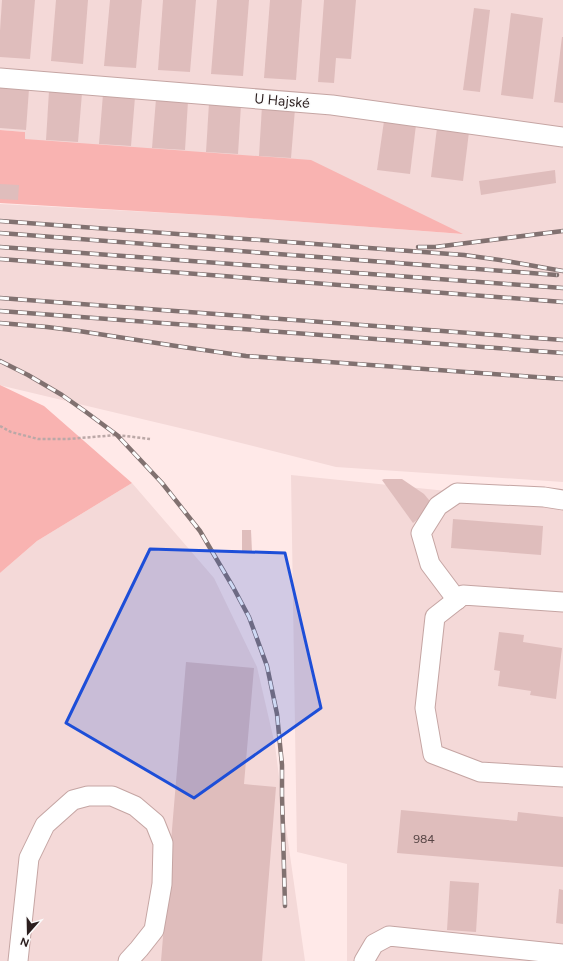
<svg xmlns="http://www.w3.org/2000/svg" width="563" height="961" viewBox="0 0 563 961" font-family="Figtree,sans-serif">
	<style>
		.built { fill: #f4d9d8 }
		.green { fill: #f9b3b1 }
		.building { fill: #dfbdbc }
		.lines { fill: none; stroke-linecap: round; stroke-linejoin: round }
		.minor-casing { stroke: #c5a5a3; stroke-width: 21 }
		.path { stroke: #bba8a7; stroke-width: 2.5; stroke-dasharray: 3 2; stroke-linecap: butt }
		.minor { stroke: #fff; stroke-width: 19 }
		.rail-casing { stroke: #817170; stroke-width: 4.5 }
		.rail { stroke: #fcfcfc; stroke-width: 3; stroke-dasharray: 9; stroke-linecap: butt }
		.marked { fill: #1d4ed8; fill-opacity: 0.2; stroke: #1d4ed8; stroke-width: 3; stroke-linejoin: round }
		.labels { text-anchor: middle; dominant-baseline: central; stroke-width: 3; stroke-linejoin: round; paint-order: stroke }
		.number-label { font-size: 12px; fill: #584646 }
		.street-label { font-size: 14px; fill: #2b1e1e; stroke: #fcfcfc }
	</style>
	<rect width="100%" height="100%" fill="#ffe9e8"/>
	<g class="built">
		<polygon points="0,0 563,0 563,482 336,467 201,433 3,386 0,385 0,204 223,216 462,234 25,139 25,132 0,130"/>
		<polygon points="291,475 563,503 563,961 347,961 347,864 297,852"/>
		<polygon points="132,483 214,578 257,667 275,745 280,785 305,961 0,961 0,573 37,541"/>
	</g>
	<g class="green">
		<polygon points="0,130 25,132 25,139 311,160 463,234 223,216 0,203"/>
		<polygon points="0,385 44,406 132,483 37,541 0,573"/>
	</g>
	<g class="building">
		<polygon points="2,0 35,0 30,59 0,57 0,31"/>
		<polygon points="56,0 88,0 83,64 51,61"/>
		<polygon points="110,0 142,0 136,68 104,66"/>
		<polygon points="163,0 196,0 190,72 158,70"/>
		<polygon points="217,0 249,0 243,76 211,74"/>
		<polygon points="270,0 302,0 296,80 264,78"/>
		<polygon points="324,0 356,0 351,59 336,58 334,83 318,82"/>
		<polygon points="474,8 490,10 480,92 463,90"/>
		<polygon points="511,13 543,18 533,99 501,95"/>
		<polygon points="562,37 563,37 563,103 554,102"/>
		<polygon points="0,87 29,89 26,130 0,128"/>
		<polygon points="49,91 82,93 78,142 46,140"/>
		<polygon points="103,94 135,97 131,146 99,144"/>
		<polygon points="156,99 188,101 185,150 152,148"/>
		<polygon points="209,103 241,105 238,154 206,152"/>
		<polygon points="262,106 295,109 291,158 259,156"/>
		<polygon points="384,121 416,125 410,174 377,170"/>
		<polygon points="437,128 469,132 463,181 431,177"/>
		<polygon points="555,170 556,183 481,195 479,181"/>
		<polygon points="0,184 19,185 18,200 0,199"/>
		<polygon points="384,479 402,479 424,494 434,506 413,523 382,480"/>
		<polygon points="453,519 543,526 541,555 451,548"/>
		<polygon points="242,530 251,530 252,552 242,552"/>
		<polygon points="499,632 524,635 523,642 562,648 556,699 530,695 531,691 498,686 500,671 494,670"/>
		<polygon points="186,662 254,668 244,784 276,787 262,961 161,961"/>
		<polygon points="401,810 517,821 518,812 563,817 563,867 397,853"/>
		<polygon points="450,881 479,883 476,932 447,930"/>
		<polygon points="559,889 563,890 563,924 556,923"/>
	</g>
	<g class="lines">
		<g class="minor-casing">
			<g id="minor">
				<polyline points="0,78 332,105 563,137"/>
				<polyline points="457,600 430,564 421,533 438,506 457,493 544,497 563,500"/>
				<polyline points="563,602 463,595 435,617 425,708 433,754 480,772 563,777"/>
				<polyline points="18,961 29,858 45,825 73,800 88,796 112,796 135,806 155,823 163,843 162,884 154,930 139,949 128,961"/>
				<polyline points="364,961 374,944 389,936 563,954"/>
			</g>
		</g>
		<polyline class="path" points="0,426 11,432 38,439 68,439 117,435 150,439"/>
		<use href="#minor" class="minor"/>
		<g class="rail-casing">
			<g id="rail">
				<polyline points="0,221 464,255 500,260 563,271"/>
				<polyline points="0,233 557,275"/>
				<polyline points="0,247 563,288"/>
				<polyline points="418,247 435,247 563,231"/>
				<polyline points="0,259 563,302"/>
				<polyline points="0,298 563,340"/>
				<polyline points="0,311 563,353"/>
				<polyline points="0,323 47,327 79,331 176,346 246,356 563,379"/>
				<polyline points="0,361 28,375 62,395 86,412 117,435 162,483 200,531 233,587 249,617 267,666 277,714 282,765 282,795 285,906"/>
			</g>
		</g>
		<use href="#rail" class="rail"/>
	</g>
	<path class="marked" d="M150,549L285,553L321,708L194,798L66,723Z"/>
	<g class="labels">
		<g class="number-label">
			<text x="424" y="839">984</text>
		</g>
		<g class="street-label">
			<text transform="translate(282 101) rotate(5)">U Hajské</text>
		</g>
	</g>
	<g transform="translate(28 933) rotate(200)" stroke="#fcfcfc" stroke-width="3" paint-order="stroke">
	<path d="M0-3L7 15L0 10L-7 15Z" fill="#2b1e1e"/>
	<text y="-6" font-size="11" font-weight="bold" text-anchor="middle" fill="#2b1e1e">N</text>
	</g>
</svg>
